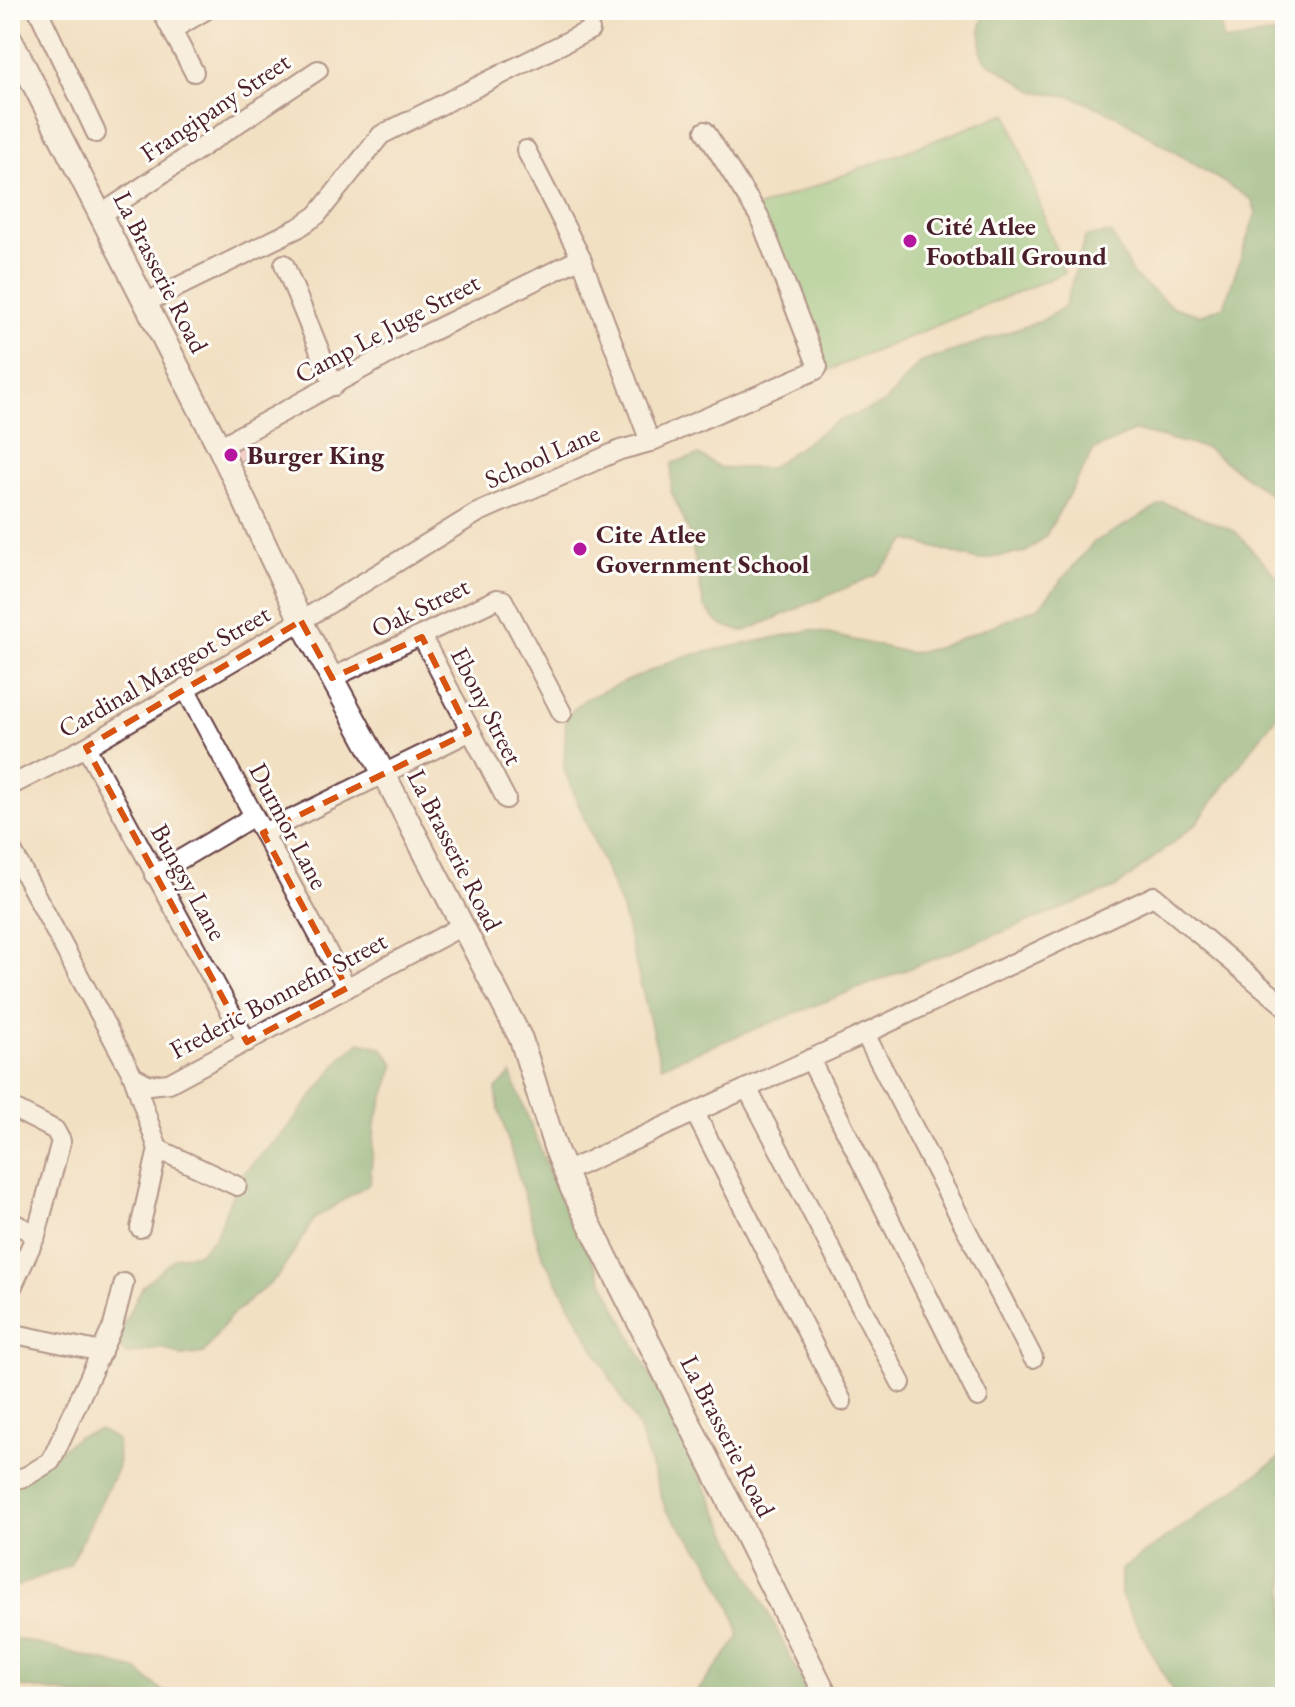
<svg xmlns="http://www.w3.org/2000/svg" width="1295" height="1707" viewBox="0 0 1295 1707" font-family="'EB Garamond',serif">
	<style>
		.green { fill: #84c882; stroke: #677456; stroke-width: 2 }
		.forest { fill: #6bac70; stroke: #5a664e; stroke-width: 2 }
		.building { fill: #eda5c1 }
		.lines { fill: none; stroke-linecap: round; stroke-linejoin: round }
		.minor-casing { stroke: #633c42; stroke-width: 22 }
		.major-casing { stroke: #633c42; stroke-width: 26 }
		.minor { stroke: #fff; stroke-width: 18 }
		.major { stroke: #fff; stroke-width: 22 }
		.marked { fill: none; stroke: #d8530f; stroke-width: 6; stroke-dasharray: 16 10; stroke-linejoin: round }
		.poi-dot { fill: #b5179e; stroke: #fdfcf7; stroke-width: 3 }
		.labels { text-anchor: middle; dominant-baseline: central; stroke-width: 6; stroke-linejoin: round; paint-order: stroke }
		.street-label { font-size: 26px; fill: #4a1f2b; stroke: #fdfcf7 }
		.poi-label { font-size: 26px; font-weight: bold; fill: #4a1f2b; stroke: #fdfcf7; text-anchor: start }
	</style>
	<rect width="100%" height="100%" fill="#fdfcf7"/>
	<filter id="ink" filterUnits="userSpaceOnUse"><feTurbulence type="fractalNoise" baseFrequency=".0125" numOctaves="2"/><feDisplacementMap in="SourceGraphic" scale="16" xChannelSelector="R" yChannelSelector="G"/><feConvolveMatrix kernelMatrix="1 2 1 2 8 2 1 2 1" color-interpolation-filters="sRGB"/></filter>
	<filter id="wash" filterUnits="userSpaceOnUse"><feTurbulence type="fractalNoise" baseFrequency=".006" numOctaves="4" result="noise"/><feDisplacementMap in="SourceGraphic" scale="32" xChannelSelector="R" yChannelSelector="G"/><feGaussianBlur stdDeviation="1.8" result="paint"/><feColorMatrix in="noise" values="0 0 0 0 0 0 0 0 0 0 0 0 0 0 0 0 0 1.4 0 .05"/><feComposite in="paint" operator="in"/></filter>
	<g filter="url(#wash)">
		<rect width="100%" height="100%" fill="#f2e0c3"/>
		<polygon class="green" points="1007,113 1064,273 812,377 757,208"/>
		<g class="forest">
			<path d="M987,10H1217L1224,41C1245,43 1264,28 1285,37V516L1270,494L1206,448L1135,431L1094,450L1045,537L1026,552L978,560L908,540L876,575L743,632L719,624L704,606L690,534L671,491L672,463L699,455L721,468H769L836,422L885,403L919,363L1043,320L1065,306L1085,237L1111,233L1133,275L1173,307L1200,315L1224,306L1256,213L1252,200L1115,115L1074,97L1034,91L988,62L981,53V25Z"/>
			<polygon points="1164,503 1235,531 1285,586 1285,704 1196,824 1117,887 661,1066 622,909 564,769 566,717 585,699 682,657 811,630 910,653 937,648 1039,607 1093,543"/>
			<polygon points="360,1042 382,1048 395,1064 375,1123 370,1183 314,1219 279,1275 229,1318 204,1353 182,1356 163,1348 126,1355 120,1347 123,1325 143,1286 176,1257 199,1253 215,1237 240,1176 288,1128 342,1058"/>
			<polygon points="511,1074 550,1174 810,1697 696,1697 697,1692 739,1638 735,1617 708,1560 666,1510 638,1427 542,1255 499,1110 496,1089"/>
			<polygon points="99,1430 117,1440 118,1467 70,1565 10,1589 10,1479 40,1466 77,1437"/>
			<polygon points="1285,1454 1285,1697 1176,1697 1121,1595 1121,1570"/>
			<polygon points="10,1637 135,1669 170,1697 88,1697 10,1685"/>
		</g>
		<g id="blocks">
			<polygon class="building" points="243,439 252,455 231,467 221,451"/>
		</g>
	</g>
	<g filter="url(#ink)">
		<use href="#blocks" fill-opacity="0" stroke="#633c42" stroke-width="2"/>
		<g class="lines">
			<g class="minor-casing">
				<g id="minor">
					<polyline points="38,10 96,133"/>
					<polyline points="161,10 194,72"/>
					<polyline points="172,30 206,10"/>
					<polyline points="526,150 581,258 650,442"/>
					<polyline points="100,215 318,70"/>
					<polyline points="284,264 334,386"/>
					<polyline points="145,303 298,228 317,215 381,135 590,30"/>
					<polyline points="219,447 422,336 581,258"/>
					<polyline points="422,637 506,799"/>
					<polyline points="332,678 497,599 503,600 562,713"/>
					<polyline points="185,688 347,988"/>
					<polyline points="86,747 247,1042"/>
					<polyline points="10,786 86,747 301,621 477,513 620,450 650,442 816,370 818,367 759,216 705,131"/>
					<polyline points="263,833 469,732"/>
					<polyline points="10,847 133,1076 149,1085 169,1083 462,926"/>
					<polyline points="154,875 254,816"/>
					<polyline points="865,1034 1154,896 1285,1006"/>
					<polyline points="810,1059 978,1397"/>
					<polyline points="133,1076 158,1149 237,1186"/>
					<polyline points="747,1088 901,1383"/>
					<polyline points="10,1107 55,1130 61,1141 36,1235 10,1292"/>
					<polyline points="695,1113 842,1401"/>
					<polyline points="565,1172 865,1034 1033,1358"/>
					<polyline points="10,1221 36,1235"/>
					<polyline points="140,1228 158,1149"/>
					<polyline points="10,1333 102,1352"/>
					<polyline points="10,1481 27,1476 51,1461 113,1326 124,1283"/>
				</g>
			</g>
			<g class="major-casing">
				<polyline id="major" points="10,38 219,447 301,621 384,774 521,1039 555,1147 572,1189 827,1697"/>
			</g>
			<use href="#minor" class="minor"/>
			<use href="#major" class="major"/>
		</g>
	</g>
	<path d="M0 0H1295V1707H0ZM301,621L332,678L422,637L469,732L263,833L347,988L247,1042L86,747Z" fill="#f2e0c3" fill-opacity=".55" fill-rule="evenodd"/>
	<path class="marked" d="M301,621L332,678L422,637L469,732L263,833L347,988L247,1042L86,747Z"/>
	<g class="poi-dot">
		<circle cx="910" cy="241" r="8"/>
		<circle cx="231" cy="455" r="8"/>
		<circle cx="580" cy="549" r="8"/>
	</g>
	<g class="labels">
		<g class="street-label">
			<text transform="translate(215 107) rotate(-34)">Frangipany Street</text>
			<text transform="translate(161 272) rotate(63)">La Brasserie Road</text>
			<text transform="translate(387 328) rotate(-28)">Camp Le Juge Street</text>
			<text transform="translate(542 456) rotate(-24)">School Lane</text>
			<text transform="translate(420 607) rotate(-26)">Oak Street</text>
			<text transform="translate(164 671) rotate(-30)">Cardinal Margeot Street</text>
			<text transform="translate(487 706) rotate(63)">Ebony Street</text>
			<text transform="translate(289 826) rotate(62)">Durmor Lane</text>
			<text transform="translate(455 850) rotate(63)">La Brasserie Road</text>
			<text transform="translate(189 882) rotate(61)">Bungsy Lane</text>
			<text transform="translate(278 995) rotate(-28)">Frederic Bonnefin Street</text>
			<text transform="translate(728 1436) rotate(63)">La Brasserie Road</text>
		</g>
		<g class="poi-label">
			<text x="926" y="226">Cité Atlee<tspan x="926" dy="30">Football Ground</tspan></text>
			<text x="247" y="455">Burger King</text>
			<text x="596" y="534">Cite Atlee<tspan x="596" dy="30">Government School</tspan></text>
		</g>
	</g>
	<rect width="1295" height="1707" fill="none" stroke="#fdfcf7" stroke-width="40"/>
</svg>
